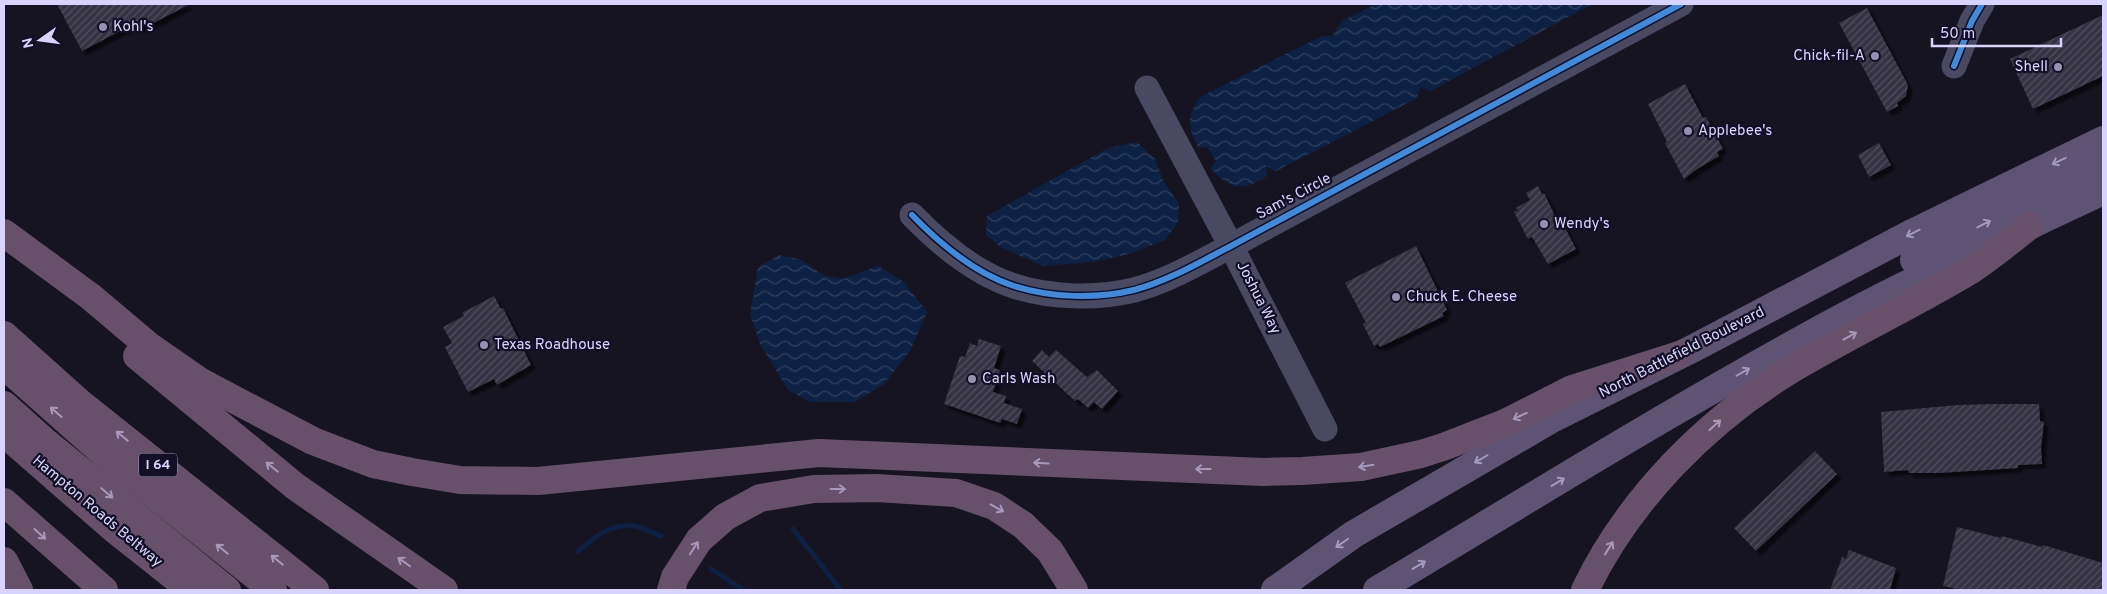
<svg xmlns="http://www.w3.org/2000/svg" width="2107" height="594" viewBox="0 0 2107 594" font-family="Overpass,sans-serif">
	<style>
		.water { fill: url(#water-waves) }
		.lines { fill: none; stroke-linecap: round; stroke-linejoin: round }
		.stream { stroke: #0d2144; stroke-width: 5 }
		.building { fill: url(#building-hatch); filter: url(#shadow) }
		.minor { stroke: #4a4962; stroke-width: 25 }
		.major { stroke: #5e5373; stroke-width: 28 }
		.highway { stroke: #67516a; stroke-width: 28 }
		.cycleway-casing { stroke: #130f26; stroke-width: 9 }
		.cycleway { stroke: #408adc; stroke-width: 6 }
		.oneway { stroke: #a29ac0 }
		.oneway2 { stroke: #a699bc }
		.poi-dot { fill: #9591b1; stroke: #130f26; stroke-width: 2 }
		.labels { text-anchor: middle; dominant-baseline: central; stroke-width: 4.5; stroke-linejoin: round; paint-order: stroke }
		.shield { fill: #130f26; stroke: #9e99be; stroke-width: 1 }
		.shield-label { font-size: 14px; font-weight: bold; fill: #d9d4ff }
		.poi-label { font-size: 15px; fill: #d9d4ff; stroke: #130f26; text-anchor: start }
		.street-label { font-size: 15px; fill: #d9d4ff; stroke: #130f26 }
	</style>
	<defs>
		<pattern id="water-waves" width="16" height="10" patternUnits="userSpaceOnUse" patternTransform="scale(1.25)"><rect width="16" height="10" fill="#0d2144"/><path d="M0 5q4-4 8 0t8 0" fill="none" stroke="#304060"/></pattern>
		<pattern id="building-hatch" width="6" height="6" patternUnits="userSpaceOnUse" patternTransform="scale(1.25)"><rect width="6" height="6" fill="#343243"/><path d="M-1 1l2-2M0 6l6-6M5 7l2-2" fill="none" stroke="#514f5f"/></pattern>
		<filter id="shadow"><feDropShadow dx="4.5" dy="4.5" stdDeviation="1" flood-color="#0009"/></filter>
	</defs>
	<rect width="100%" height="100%" fill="#161421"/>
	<g class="water">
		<path d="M1376,4H1593L1430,91L1420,87L1417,98L1276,171L1266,166L1267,176C1243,192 1229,190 1211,168L1216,161L1208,148L1198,147C1187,125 1187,117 1200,97L1320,37L1333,35L1342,21Z"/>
		<polygon points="1137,142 1155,159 1163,180 1179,204 1178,223 1165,240 1129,254 1092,262 1043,266 1002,248 986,235 987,216 1108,148"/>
		<polygon points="779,255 802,260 823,275 842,279 878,266 904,282 927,312 910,351 884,384 855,402 810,402 788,390 760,344 750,314 758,267"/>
	</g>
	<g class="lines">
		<g class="stream">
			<polyline points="793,529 841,590"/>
			<path d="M578,551C593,538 613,522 635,526C643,528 653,533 661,536"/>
			<polyline points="711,569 744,590"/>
		</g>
	</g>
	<g class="building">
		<polygon points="57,4 190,4 146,27 146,25 140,29 138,27 132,30 131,28 125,31 124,29 82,51"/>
		<polygon points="1867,8 1908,85 1906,96 1897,103 1898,106 1887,112 1839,23"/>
		<polygon points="2103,15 2103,76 2033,109 2010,59"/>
		<polygon points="1685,84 1703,118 1706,117 1723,149 1717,152 1719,156 1697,169 1684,179 1665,143 1667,142 1648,104"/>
		<polygon points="1879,143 1891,165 1869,177 1858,155"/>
		<polygon points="1538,186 1542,194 1544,193 1558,222 1561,220 1576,249 1548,264 1532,237 1528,239 1514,212 1518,210 1516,208 1530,200 1526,193"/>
		<polygon points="1416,246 1447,310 1442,313 1444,316 1380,347 1378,344 1374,346 1363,324 1366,323 1345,283"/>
		<polygon points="494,296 501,309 503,308 531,365 497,385 494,379 468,392 445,347 452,343 443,327 464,316 462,313"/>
		<polygon points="979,339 1001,346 994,368 1000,370 993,392 1006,396 1004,403 1022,409 1017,424 1002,419 1000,423 944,404 960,356 965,357 970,343 977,346"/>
		<polygon points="1042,350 1049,357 1056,350 1087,377 1097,370 1118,391 1102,409 1094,402 1088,408 1078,399 1075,401 1032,361"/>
		<polygon points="1995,404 2039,404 2040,421 2044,422 2041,448 2042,464 2018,465 2018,468 1938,473 1909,473 1908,470 1884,472 1881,412 1958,405"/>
		<polygon points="1815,451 1837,474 1756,551 1734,528"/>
		<polygon points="1957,527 2001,538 2002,536 2042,547 2043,545 2103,563 2103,590 1961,590 1943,586"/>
		<polygon points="1849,550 1896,568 1890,590 1830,590 1842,557 1846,559"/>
	</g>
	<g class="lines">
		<g class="minor">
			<polyline points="1954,66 1972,21 1982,4"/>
			<polyline points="1147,88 1231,246 1325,429"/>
			<path d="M912,215C940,244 974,273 1014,286C1051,298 1097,299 1134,290C1168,281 1200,262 1231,246L1681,4"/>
		</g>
		<g class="major">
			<polyline points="1914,260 1988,222 2103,169"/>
			<polyline points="1275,590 1354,534 1552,419 1694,348 1914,232 2103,140"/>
			<path d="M1377,590C1516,507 1654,421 1797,342C1896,286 2000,240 2103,191"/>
		</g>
		<g class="highway">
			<polyline points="4,233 91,297 149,346 201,382 313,441 373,464 412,472 460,480 538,481 819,453 1263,472 1302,471 1361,467 1421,454 1443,447 1505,423 1572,389 1679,355"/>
			<polyline points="4,335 80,403 315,590"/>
			<polyline points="137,356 296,487 444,590"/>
			<polyline points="4,365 112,461 273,590"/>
			<polyline points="4,405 43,440 227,590"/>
			<polyline points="4,433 114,529 191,590"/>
			<polyline points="4,502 104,590"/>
			<polyline points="4,561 19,590"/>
			<polyline points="671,590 675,577 699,540 725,517 760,498 814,489 877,488 956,493 994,506 1023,525 1050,551 1074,590"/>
			<path d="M1585,590C1629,499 1706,421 1792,369C1851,334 1913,305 1971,270C1991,257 2010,241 2029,226"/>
		</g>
		<g class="cycleway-casing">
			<g id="cycleway">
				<polyline points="1954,66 1972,21 1982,4"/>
				<path d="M912,215C940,244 974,273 1014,286C1051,298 1097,299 1134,290C1168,281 1200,262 1231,246L1681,4"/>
			</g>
		</g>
		<use href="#cycleway" class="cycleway"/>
	</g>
	<defs><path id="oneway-shaft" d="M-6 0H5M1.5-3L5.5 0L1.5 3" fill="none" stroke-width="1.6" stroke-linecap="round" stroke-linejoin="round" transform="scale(1.25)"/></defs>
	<g class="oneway">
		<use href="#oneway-shaft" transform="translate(2059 161) rotate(155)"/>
		<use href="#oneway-shaft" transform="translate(1984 224) rotate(-27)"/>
		<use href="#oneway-shaft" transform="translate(1913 233) rotate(153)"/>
		<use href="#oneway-shaft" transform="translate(1743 372) rotate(-30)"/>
		<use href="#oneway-shaft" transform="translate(1481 459) rotate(150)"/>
		<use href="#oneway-shaft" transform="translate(1558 482) rotate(-31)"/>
		<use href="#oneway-shaft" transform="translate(1342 543) rotate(145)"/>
		<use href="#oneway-shaft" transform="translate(1419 565) rotate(-31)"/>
	</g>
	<g class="oneway2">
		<use href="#oneway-shaft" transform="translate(1850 336) rotate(-29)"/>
		<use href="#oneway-shaft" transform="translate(56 412) rotate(-139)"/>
		<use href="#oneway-shaft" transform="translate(1520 416) rotate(155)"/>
		<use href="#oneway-shaft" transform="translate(1715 425) rotate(-42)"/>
		<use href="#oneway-shaft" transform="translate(122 436) rotate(-141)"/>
		<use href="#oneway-shaft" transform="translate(1041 463) rotate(-177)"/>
		<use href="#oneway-shaft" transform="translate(1366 466) rotate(171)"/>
		<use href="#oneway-shaft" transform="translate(272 467) rotate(-141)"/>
		<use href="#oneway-shaft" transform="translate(1203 469) rotate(-180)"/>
		<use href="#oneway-shaft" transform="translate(838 489)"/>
		<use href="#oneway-shaft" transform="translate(107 493) rotate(40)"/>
		<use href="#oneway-shaft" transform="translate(997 508) rotate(29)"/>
		<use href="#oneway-shaft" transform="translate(40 534) rotate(42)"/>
		<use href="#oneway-shaft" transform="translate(694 548) rotate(-57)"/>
		<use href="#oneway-shaft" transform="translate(1609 548) rotate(-58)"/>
		<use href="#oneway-shaft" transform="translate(222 549) rotate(-141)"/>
		<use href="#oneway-shaft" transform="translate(277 560) rotate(-141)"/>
		<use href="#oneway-shaft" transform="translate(404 562) rotate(-145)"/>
	</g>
	<g class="poi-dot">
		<circle cx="103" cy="27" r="5"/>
		<circle cx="1875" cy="56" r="5"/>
		<circle cx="2058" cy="67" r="5"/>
		<circle cx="1688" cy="131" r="5"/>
		<circle cx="1544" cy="224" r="5"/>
		<circle cx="1396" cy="297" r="5"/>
		<circle cx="484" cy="345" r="5"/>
		<circle cx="972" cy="379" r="5"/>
	</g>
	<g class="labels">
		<rect class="shield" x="139" y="453.5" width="38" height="23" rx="4"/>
		<g class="shield-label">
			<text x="158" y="465">I 64</text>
		</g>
		<g class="poi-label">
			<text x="113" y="27">Kohl's</text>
			<text x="1865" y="56" text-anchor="end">Chick-fil-A</text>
			<text x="2048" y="67" text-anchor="end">Shell</text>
			<text x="1698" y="131">Applebee's</text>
			<text x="1554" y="224">Wendy's</text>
			<text x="1406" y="297">Chuck E. Cheese</text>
			<text x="494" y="345">Texas Roadhouse</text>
			<text x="982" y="379">Carls Wash</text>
		</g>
		<g class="street-label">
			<text transform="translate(1294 197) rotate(-28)">Sam's Circle</text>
			<text transform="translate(1258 298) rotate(63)">Joshua Way</text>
			<text transform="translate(1682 353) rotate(-27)">North Battlefield Boulevard</text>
			<text transform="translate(97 512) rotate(40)">Hampton Roads Beltway</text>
		</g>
	</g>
	<rect width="2107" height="594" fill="none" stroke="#d9d4ff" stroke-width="10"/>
	<g transform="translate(40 40) rotate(256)" stroke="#130f26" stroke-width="4" paint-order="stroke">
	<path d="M0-4L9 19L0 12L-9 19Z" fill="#d9d4ff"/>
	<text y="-8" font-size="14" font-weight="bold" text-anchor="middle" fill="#d9d4ff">N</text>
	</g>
	<path d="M1932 38v8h129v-8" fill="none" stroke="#d9d4ff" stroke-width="2.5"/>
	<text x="1940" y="38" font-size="15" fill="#d9d4ff" stroke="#130f26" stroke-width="4" paint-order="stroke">50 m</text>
</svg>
